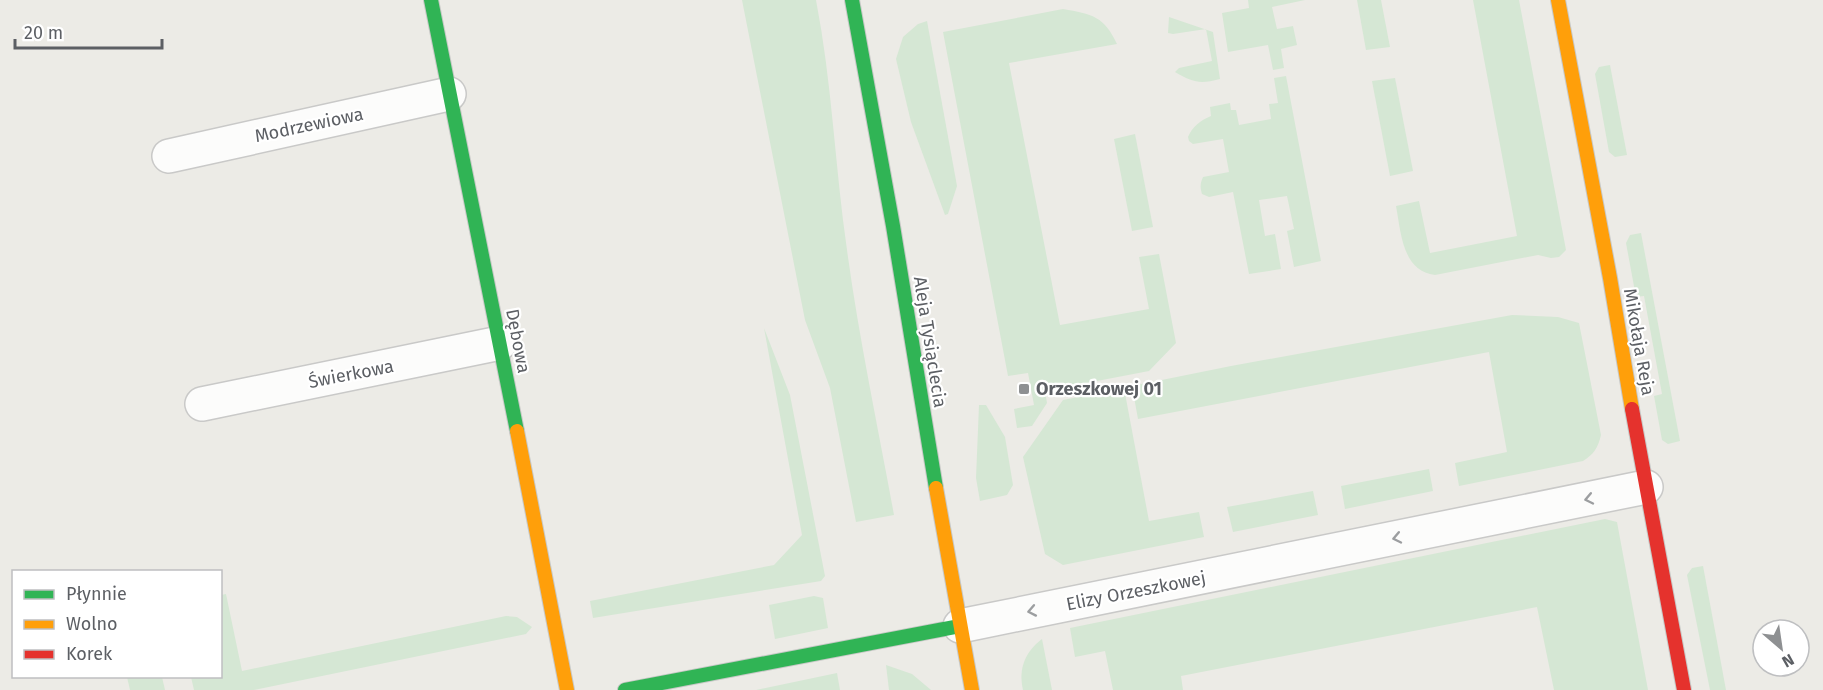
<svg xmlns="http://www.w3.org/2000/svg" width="1823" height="690" viewBox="0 0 1823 690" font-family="'Fira Sans',sans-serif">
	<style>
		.green { fill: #d5e7d4 }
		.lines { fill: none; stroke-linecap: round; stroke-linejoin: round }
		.street-casing { stroke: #c9c9c8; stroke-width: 36 }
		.fast-casing { stroke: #c7c8c6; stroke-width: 16 }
		.slow-casing { stroke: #c7c8c6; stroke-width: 16 }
		.jam-casing { stroke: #c7c8c6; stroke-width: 16 }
		.street { stroke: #fcfcfb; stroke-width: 33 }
		.fast { stroke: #30b455; stroke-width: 14 }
		.slow { stroke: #ff9f0a; stroke-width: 14 }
		.jam { stroke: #e5322d; stroke-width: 14 }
		.oneway { stroke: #9c9ea0 }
		.poi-dot { fill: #8e9092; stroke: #fff; stroke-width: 2 }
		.labels { text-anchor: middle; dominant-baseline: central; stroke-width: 4.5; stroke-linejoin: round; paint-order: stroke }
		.street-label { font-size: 18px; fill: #5c5f64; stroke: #fff }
		.poi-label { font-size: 18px; font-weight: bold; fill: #5c5f64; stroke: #fff; text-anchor: start }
	</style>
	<rect width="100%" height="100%" fill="#ecebe6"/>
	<g class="green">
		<path d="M742,0H816C832,82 835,167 847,250C859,339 878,427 894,515L856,522L830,388L805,320Z"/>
		<polygon points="1248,0 1305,0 1272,7 1277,29 1293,26 1297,45 1281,49 1284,68 1273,70 1268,45 1228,52 1222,13 1249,8"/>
		<polygon points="1357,0 1381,0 1390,47 1366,50"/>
		<path d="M1473,0H1519L1566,250L1559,257L1551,258L1538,255L1435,275C1402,271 1401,232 1396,206L1419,201L1430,253L1517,236Z"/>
		<path d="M1063,9C1092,14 1104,16 1117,44L1009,63L1060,325L1149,309L1139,257L1159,254L1176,343L1149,371L1045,391L1047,403L1032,426L1017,428L1014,409L1034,405L1028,373L1008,376L943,32Z"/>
		<path d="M1169,17L1213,32L1220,79C1200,84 1194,83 1175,72L1179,68L1212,61L1206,29L1173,34L1168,33Z"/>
		<polygon points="927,21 957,186 948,214 945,215 911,122 896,59 903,37 918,24"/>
		<polygon points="1610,65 1627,155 1615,157 1609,152 1595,74 1599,67"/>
		<path d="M1286,76L1321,261L1294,267L1287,231L1294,229L1287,196L1259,200L1265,236L1275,234L1281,269L1249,274L1233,192L1209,197L1202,194C1200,187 1200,184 1203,177L1229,172L1223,139L1193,144L1189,141L1188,137C1192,127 1201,120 1211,116L1210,107L1230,103L1231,110H1236L1239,125L1271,119L1269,104L1278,103L1274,78Z"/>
		<polygon points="1395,78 1413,171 1390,176 1372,81"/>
		<polygon points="1135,134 1153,227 1132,231 1114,139"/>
		<polygon points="1641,233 1680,441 1668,444 1662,440 1654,396 1662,394 1644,296 1636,297 1626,243 1630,235"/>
		<path d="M1512,315L1558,317L1579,323L1601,435C1598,448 1594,454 1583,461L1459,486L1455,463L1507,452L1489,352L1138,419L1132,386L1231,366Z"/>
		<polygon points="764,328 790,395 825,576 821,581 593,618 590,601 774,565 802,535"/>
		<polygon points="1124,388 1149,521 1199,512 1204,537 1063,565 1045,554 1023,457 1063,400"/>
		<polygon points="979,405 986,405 1005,437 1013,485 1007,495 980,501 976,478"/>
		<polygon points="1429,469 1433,491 1345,509 1341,486"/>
		<polygon points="1313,491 1318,515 1233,532 1227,507"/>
		<polygon points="1605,519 1617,522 1648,690 1554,690 1537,607 1181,676 1183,690 1113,690 1105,651 1075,657 1070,628"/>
		<polygon points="1703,566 1726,690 1710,690 1687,575 1692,568"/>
		<polygon points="226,594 242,671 506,616 517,617 532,627 526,634 254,690 194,690 191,677 220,676 221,595"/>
		<polygon points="814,596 823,598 828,628 775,639 769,605"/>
		<path d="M1042,639L1052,690H1023C1018,669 1025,652 1042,639Z"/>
		<polygon points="886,665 912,674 931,690 889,690"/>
		<polygon points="837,673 840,690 756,690"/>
		<polygon points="127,677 162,677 165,690 130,690"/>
	</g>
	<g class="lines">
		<g class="street-casing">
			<g id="street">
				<polyline points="169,156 449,94"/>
				<polyline points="202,404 500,343"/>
				<polyline points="960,626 1646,487"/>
			</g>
		</g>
		<g class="fast-casing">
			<g id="fast">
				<polyline points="431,0 517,431"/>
				<polyline points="852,0 893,226 936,488"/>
				<polyline points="625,690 960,626"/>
			</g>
		</g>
		<g class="slow-casing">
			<g id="slow">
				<polyline points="1558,0 1610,278 1632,409"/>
				<polyline points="517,431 567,690"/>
				<polyline points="936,488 972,690"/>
			</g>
		</g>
		<g class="jam-casing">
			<polyline id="jam" points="1632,409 1684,690"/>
		</g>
		<use href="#street" class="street"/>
		<use href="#fast" class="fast"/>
		<use href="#slow" class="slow"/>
		<use href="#jam" class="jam"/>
	</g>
	<defs><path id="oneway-chevron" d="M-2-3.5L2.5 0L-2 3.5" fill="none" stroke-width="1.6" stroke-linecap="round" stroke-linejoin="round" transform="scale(1.5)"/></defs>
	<g class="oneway">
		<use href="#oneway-chevron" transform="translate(1589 499) rotate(168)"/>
		<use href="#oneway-chevron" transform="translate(1397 538) rotate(168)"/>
		<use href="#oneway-chevron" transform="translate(1032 611) rotate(169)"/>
	</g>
	<rect class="poi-dot" x="1018" y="383" width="12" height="12" rx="3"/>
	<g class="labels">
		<g class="street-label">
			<text transform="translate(309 125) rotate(-12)">Modrzewiowa</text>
			<text transform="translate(518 341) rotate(79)">Dębowa</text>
			<text transform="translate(930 342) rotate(81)">Aleja Tysiąclecia</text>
			<text transform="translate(1639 342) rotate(80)">Mikołaja Reja</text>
			<text transform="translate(351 374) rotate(-11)">Świerkowa</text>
			<text transform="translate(1136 591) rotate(-11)">Elizy Orzeszkowej</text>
		</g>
		<g class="poi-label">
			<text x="1036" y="389">Orzeszkowej 01</text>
		</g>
	</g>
	<rect x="12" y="570" width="210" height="108" fill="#ffffff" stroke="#bebfc1" stroke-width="1.5"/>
	<rect x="24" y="590" width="30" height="9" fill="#30b455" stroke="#bebfc1" stroke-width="1.5"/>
	<text x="66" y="600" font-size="18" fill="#5c5f64">Płynnie</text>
	<rect x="24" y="620" width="30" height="9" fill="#ff9f0a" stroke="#bebfc1" stroke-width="1.5"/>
	<text x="66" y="630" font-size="18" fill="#5c5f64">Wolno</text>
	<rect x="24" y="650" width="30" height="9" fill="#e5322d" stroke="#bebfc1" stroke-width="1.5"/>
	<text x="66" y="660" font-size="18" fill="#5c5f64">Korek</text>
	<g transform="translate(1781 648) rotate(151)"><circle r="28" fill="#ffffff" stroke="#bebfc1" stroke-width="1.5"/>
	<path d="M0-4.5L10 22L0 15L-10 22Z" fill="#8e9092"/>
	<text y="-9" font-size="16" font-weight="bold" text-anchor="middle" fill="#5c5f64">N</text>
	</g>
	<path d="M15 39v9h147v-9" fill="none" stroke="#5c5f64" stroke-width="3"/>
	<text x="24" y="39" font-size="18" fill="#5c5f64" stroke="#ffffff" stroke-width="4.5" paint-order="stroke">20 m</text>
</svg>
